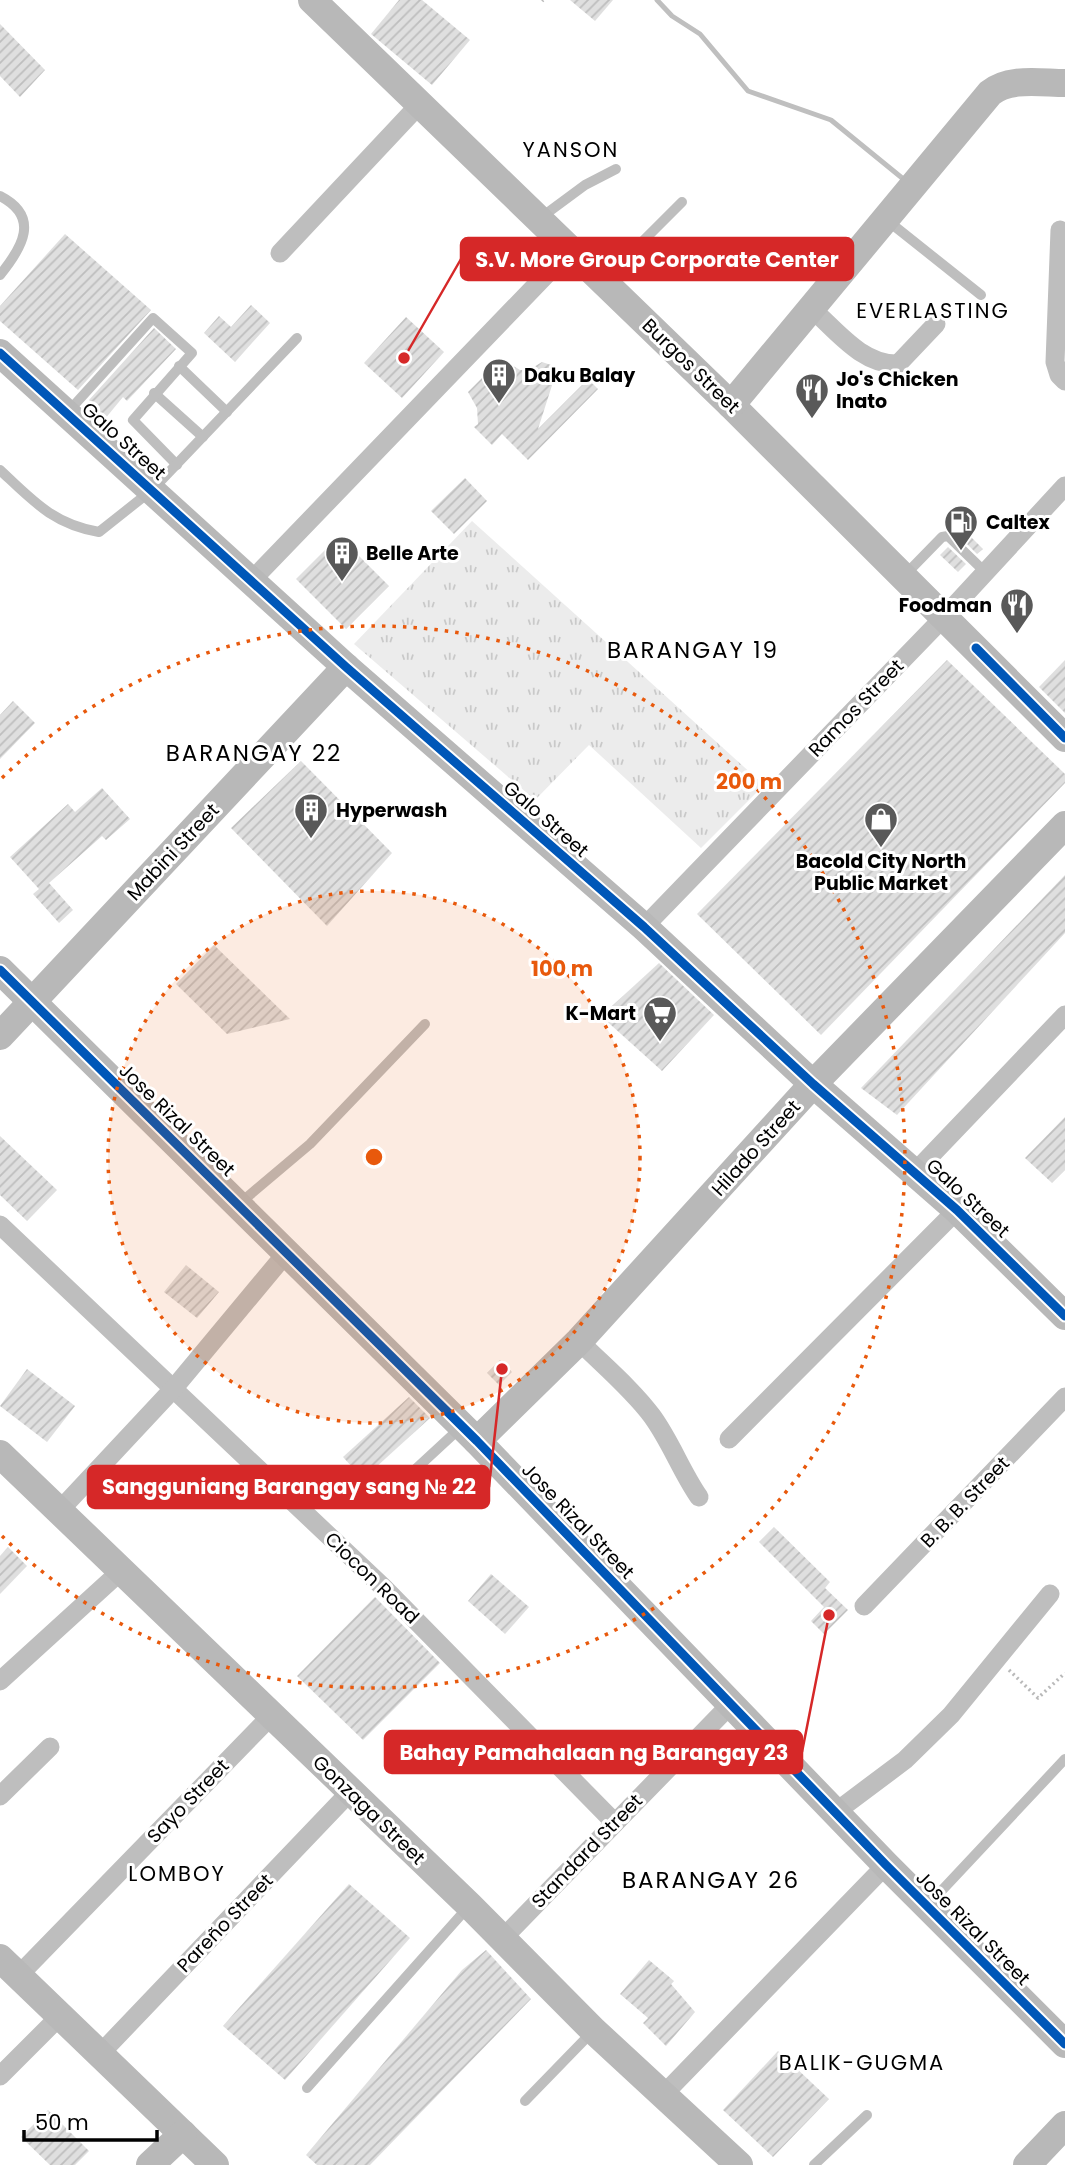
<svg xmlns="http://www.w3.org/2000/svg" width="1065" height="2165" viewBox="0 0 1065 2165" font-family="Poppins,sans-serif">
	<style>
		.grass { fill: url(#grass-tufts) }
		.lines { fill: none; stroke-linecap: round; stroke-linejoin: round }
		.stream { stroke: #bfbfbf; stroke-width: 5 }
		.building { fill: url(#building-hatch) }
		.path { stroke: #b9b9b9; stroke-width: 3.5; stroke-dasharray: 2 3.5; stroke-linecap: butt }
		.lane { stroke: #bebebe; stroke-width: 10 }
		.street { stroke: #bebebe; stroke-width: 19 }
		.secondary { stroke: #b8b8b8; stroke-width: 28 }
		.cycleway-casing { stroke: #fff; stroke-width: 13 }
		.cycleway { stroke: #0057b8; stroke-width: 9 }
		.ring { fill: none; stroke: #e8590c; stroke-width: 3.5; stroke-dasharray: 3.5 7 }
		.labels { text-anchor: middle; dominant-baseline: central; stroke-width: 6; stroke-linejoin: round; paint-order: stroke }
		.street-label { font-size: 19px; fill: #000; stroke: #fff }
		.poi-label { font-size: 19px; font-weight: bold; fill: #000; stroke: #fff; text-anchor: start }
		.neighbourhood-label { font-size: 21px; letter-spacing: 2px; fill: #000; stroke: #fff }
		.quarter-label { font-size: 23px; letter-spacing: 2px; fill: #000; stroke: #fff }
		.centre { fill: #e8590c; stroke: #fff; stroke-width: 3.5 }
		.ring-label { font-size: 21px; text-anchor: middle; font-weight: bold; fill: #e8590c; stroke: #fff; stroke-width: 6; stroke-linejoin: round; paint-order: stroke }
		.leader { fill: none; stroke: #d62828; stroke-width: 2.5 }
		.callout-dot { fill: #d62828; stroke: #fff; stroke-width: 2.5 }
		.callout { fill: #d62828; stroke: #d62828; stroke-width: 2.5 }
		.callout-label { font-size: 21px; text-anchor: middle; font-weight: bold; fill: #fff }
	</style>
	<defs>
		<pattern id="grass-tufts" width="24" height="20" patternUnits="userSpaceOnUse" patternTransform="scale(1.75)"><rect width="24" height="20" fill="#ececec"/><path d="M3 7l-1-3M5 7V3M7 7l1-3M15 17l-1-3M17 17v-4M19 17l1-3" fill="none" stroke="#c9c9c9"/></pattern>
		<pattern id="building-hatch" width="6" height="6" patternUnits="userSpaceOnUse" patternTransform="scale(1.75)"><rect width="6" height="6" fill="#dfdfdf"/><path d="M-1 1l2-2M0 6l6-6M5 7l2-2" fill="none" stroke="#bebebe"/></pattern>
	</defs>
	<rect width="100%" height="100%" fill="#fff"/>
	<polygon class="grass" points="472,521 764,785 701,848 589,745 535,800 354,644"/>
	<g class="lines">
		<polyline class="stream" points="657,0 672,16 700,34 748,91 831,120 907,182"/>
	</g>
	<g class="building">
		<polygon points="399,0 422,0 470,40 432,85 371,34"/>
		<polygon points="570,0 613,0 595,21"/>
		<polygon points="0,24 45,70 20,97 0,76"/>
		<polygon points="65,234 151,310 78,390 0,321 0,306"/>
		<polygon points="251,305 270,323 235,362 204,333 219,316 231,327"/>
		<polygon points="406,317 444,352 402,398 364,363"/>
		<polygon points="154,328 176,349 127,401 123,397 104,420 89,407 92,403 89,400"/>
		<polygon points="542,362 551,365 555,376 538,429 588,379 598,389 528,460 502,434 492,445 474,427 478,424 477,408 468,392 494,366 497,368 510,364 520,370 529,370"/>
		<polygon points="465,478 487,501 454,534 431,511"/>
		<polygon points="965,531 983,549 977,554 959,536"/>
		<polygon points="339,536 389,586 346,629 296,579"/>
		<polygon points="948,547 966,564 958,572 940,555"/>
		<polygon points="947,660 1065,774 1065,783 821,1035 697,914"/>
		<polygon points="1065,660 1065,713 1039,687"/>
		<polygon points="13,701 35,723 0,759 0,715"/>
		<polygon points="301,761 392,853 327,926 231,828"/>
		<polygon points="102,788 130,819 106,840 102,836 49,883 73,910 59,923 33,894 39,889 10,857 68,804 75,812"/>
		<polygon points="1065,875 1065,933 897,1115 861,1088"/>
		<polygon points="214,945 290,1019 227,1034 176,984"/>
		<polygon points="659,963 714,1015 662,1071 601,1016"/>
		<polygon points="1065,1117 1065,1170 1052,1183 1025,1158"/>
		<polygon points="0,1136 57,1190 27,1221 0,1195"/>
		<polygon points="186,1265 219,1292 197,1318 164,1292"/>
		<polygon points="500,1360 512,1372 499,1385 487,1373"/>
		<polygon points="27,1369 75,1406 47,1442 0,1406"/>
		<polygon points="409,1397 430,1418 363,1479 343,1457"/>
		<polygon points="774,1527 830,1582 825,1588 848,1610 824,1634 811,1621 824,1607 759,1542"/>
		<polygon points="8,1547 27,1566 0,1594 0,1556"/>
		<polygon points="491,1574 529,1607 505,1634 468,1601"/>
		<polygon points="375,1597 440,1663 363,1740 297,1676"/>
		<polygon points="349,1884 410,1938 285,2080 223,2026"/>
		<polygon points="486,1950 531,1999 370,2165 317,2165 306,2155 462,1970"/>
		<polygon points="649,1960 674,1981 671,1984 695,2012 666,2046 643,2023 648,2018 620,1994"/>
		<polygon points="778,2051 829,2099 773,2157 723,2110"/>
		<polygon points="48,2110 89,2151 75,2165 50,2165 21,2137"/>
	</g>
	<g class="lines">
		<g class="path">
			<polyline points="542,1 543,0"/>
			<polyline points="1009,1670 1038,1698 1065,1673"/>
		</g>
		<g class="lane">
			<path d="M0,196C41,217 22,248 0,275"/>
			<polyline points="539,219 585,185 616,169"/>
			<polyline points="888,221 981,295"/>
			<polyline points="606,278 682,202"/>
			<polyline points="179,366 227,412"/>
			<polyline points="154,393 203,437"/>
			<polyline points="67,413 153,318 192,353 133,420 177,465"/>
			<path d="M0,470C33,501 53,524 99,532L152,490L297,338"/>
			<polyline points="904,576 942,537 948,536 985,572"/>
			<polyline points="239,1204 310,1144 425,1024"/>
			<polyline points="380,1502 459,1429"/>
			<polyline points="930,1903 1065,1759"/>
			<polyline points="307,2088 469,1906"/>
			<polyline points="525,2101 593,2031"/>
			<polyline points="814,2165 867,2115"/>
		</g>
		<g class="street">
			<polyline points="1060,230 1055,362 1059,375 1065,381"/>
			<polyline points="280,253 418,106"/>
			<path d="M811,308C837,331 862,365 898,364L936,324"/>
			<polyline points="253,579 571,249"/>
			<polyline points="644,927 945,616 1065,486"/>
			<polyline points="915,1172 1065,1015"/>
			<polyline points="0,1225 384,1588 615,1823"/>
			<path d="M579,1341C603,1365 632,1389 652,1416C671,1442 681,1471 699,1497"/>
			<polyline points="729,1439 957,1210"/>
			<polyline points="60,1510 174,1388 288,1251"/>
			<polyline points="864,1606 1065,1397"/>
			<polyline points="0,1681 122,1570"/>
			<polyline points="0,1796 50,1747"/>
			<polyline points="837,1811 905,1760 951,1715 1050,1594"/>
			<polyline points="502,1939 731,1704"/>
			<polyline points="18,1976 271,1716"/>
			<polyline points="100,2054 350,1792"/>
			<polyline points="0,2076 60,2016"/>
			<polyline points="664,2094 886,1865"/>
		</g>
		<g class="secondary">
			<polyline points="312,0 731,405 1065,738"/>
			<polyline points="0,353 346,667 644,927 813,1084 957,1210 1065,1316"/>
			<path d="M731,405L990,93C1009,77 1041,83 1065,83"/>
			<polyline points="0,970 477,1441 886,1865 1065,2044"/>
			<polyline points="0,1036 346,667"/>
			<polyline points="477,1441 579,1341 813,1084 1065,825"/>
			<polyline points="0,1454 470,1906 594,2031 739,2165"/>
			<polyline points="0,1958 215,2165"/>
			<polyline points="150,2165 183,2134"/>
			<polyline points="1027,2165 1065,2125"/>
		</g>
		<g class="cycleway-casing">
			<g id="cycleway">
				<polyline points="0,353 346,667 644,927 813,1084 957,1210 1065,1316"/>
				<polyline points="976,648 1065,738"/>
				<polyline points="0,970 477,1441 886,1865 1065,2044"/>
			</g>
		</g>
		<use href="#cycleway" class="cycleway"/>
	</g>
	<circle cx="374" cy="1157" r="266" fill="#e8590c" fill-opacity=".12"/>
	<g class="ring">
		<circle cx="374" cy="1157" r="266"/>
		<path d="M2 778A531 531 0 1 1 2 1536"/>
	</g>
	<defs>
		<g id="building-pin" transform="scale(1.75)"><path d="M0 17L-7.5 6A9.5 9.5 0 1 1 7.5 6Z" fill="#595959" stroke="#fff"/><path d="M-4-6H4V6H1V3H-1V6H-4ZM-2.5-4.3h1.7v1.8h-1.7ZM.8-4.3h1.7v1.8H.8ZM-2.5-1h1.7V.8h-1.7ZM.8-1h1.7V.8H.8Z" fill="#fff"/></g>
		<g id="restaurant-pin" transform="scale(1.75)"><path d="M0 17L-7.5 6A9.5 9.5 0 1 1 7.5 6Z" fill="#595959" stroke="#fff"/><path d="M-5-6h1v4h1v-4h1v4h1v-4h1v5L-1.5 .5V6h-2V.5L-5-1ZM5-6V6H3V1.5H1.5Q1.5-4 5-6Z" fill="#fff"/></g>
		<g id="fuel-pin" transform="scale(1.75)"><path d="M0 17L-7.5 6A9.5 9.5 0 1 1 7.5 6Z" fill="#595959" stroke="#fff"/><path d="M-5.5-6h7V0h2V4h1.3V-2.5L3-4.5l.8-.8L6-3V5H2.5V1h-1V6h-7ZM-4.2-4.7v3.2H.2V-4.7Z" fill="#fff"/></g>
		<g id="shop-pin" transform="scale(1.75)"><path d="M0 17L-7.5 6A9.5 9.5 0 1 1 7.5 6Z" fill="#595959" stroke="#fff"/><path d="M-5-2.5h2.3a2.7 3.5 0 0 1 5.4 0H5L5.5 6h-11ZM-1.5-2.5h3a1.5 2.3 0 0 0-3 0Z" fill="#fff"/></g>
		<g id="supermarket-pin" transform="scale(1.75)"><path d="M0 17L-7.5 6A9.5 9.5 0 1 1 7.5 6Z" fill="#595959" stroke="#fff"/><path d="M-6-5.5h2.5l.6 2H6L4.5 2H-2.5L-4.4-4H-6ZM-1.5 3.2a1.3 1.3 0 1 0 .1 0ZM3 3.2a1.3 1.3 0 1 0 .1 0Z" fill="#fff"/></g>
	</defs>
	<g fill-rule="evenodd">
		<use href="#building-pin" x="499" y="375"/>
		<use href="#restaurant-pin" x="812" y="390"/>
		<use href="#fuel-pin" x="961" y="522"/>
		<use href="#building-pin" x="342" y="553"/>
		<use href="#restaurant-pin" x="1017" y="605"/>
		<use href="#building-pin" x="311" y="810"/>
		<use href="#shop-pin" x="881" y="819"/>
		<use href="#supermarket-pin" x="660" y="1013"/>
	</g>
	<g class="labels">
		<g class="street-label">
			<text transform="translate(691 366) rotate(44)">Burgos Street</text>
			<text transform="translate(124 441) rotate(42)">Galo Street</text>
			<text transform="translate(856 708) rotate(-46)">Ramos Street</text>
			<text transform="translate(546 819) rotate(41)">Galo Street</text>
			<text transform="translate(173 852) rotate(-47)">Mabini Street</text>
			<text transform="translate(177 1120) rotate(44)">Jose Rizal Street</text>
			<text transform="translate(756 1148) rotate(-48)">Hilado Street</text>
			<text transform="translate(968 1198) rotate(43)">Galo Street</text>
			<text transform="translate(965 1502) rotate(-46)">B. B. B. Street</text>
			<text transform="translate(578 1521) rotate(46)">Jose Rizal Street</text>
			<text transform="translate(372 1578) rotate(44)">Ciocon Road</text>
			<text transform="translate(188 1801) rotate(-46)">Sayo Street</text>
			<text transform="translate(369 1810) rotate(44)">Gonzaga Street</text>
			<text transform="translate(587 1851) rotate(-46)">Standard Street</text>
			<text transform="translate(225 1923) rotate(-46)">Pareño Street</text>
			<text transform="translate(973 1928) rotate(45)">Jose Rizal Street</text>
		</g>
		<g class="poi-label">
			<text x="524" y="375">Daku Balay</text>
			<text x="836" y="379">Jo's Chicken<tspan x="836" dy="22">Inato</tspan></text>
			<text x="986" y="522">Caltex</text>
			<text x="366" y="553">Belle Arte</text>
			<text x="992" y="605" text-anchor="end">Foodman</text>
			<text x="336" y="810">Hyperwash</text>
			<text x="881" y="861" text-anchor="middle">Bacold City North<tspan x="881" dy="22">Public Market</tspan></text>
			<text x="636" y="1013" text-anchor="end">K-Mart</text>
		</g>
		<g class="neighbourhood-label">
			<text x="571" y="149">YANSON</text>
			<text x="933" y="310">EVERLASTING</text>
			<text x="177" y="1873">LOMBOY</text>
			<text x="862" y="2062">BALIK-GUGMA</text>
		</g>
		<g class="quarter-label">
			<text x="693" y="650">BARANGAY 19</text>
			<text x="254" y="753">BARANGAY 22</text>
			<text x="711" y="1880">BARANGAY 26</text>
		</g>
	</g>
	<circle cx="374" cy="1157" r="10" class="centre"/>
	<g class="ring-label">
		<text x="749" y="789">200 m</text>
		<text x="562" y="976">100 m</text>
	</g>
	<path class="leader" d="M404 358L461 259M502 1369L489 1487M829 1615L802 1752"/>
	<g class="callout-dot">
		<circle cx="404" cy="358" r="7"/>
		<circle cx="502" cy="1369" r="7"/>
		<circle cx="829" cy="1615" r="7"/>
	</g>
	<g class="callout">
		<rect x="461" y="238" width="392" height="42" rx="7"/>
		<rect x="88" y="1466" width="401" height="42" rx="7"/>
		<rect x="385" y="1731" width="417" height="42" rx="7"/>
	</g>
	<g class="callout-label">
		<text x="657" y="267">S.V. More Group Corporate Center</text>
		<text x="289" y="1494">Sangguniang Barangay sang № 22</text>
		<text x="594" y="1760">Bahay Pamahalaan ng Barangay 23</text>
	</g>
	<path d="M24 2130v10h133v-10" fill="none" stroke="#000000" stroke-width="3.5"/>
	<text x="35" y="2130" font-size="21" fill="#000000" stroke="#ffffff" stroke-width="5" paint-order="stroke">50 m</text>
</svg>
